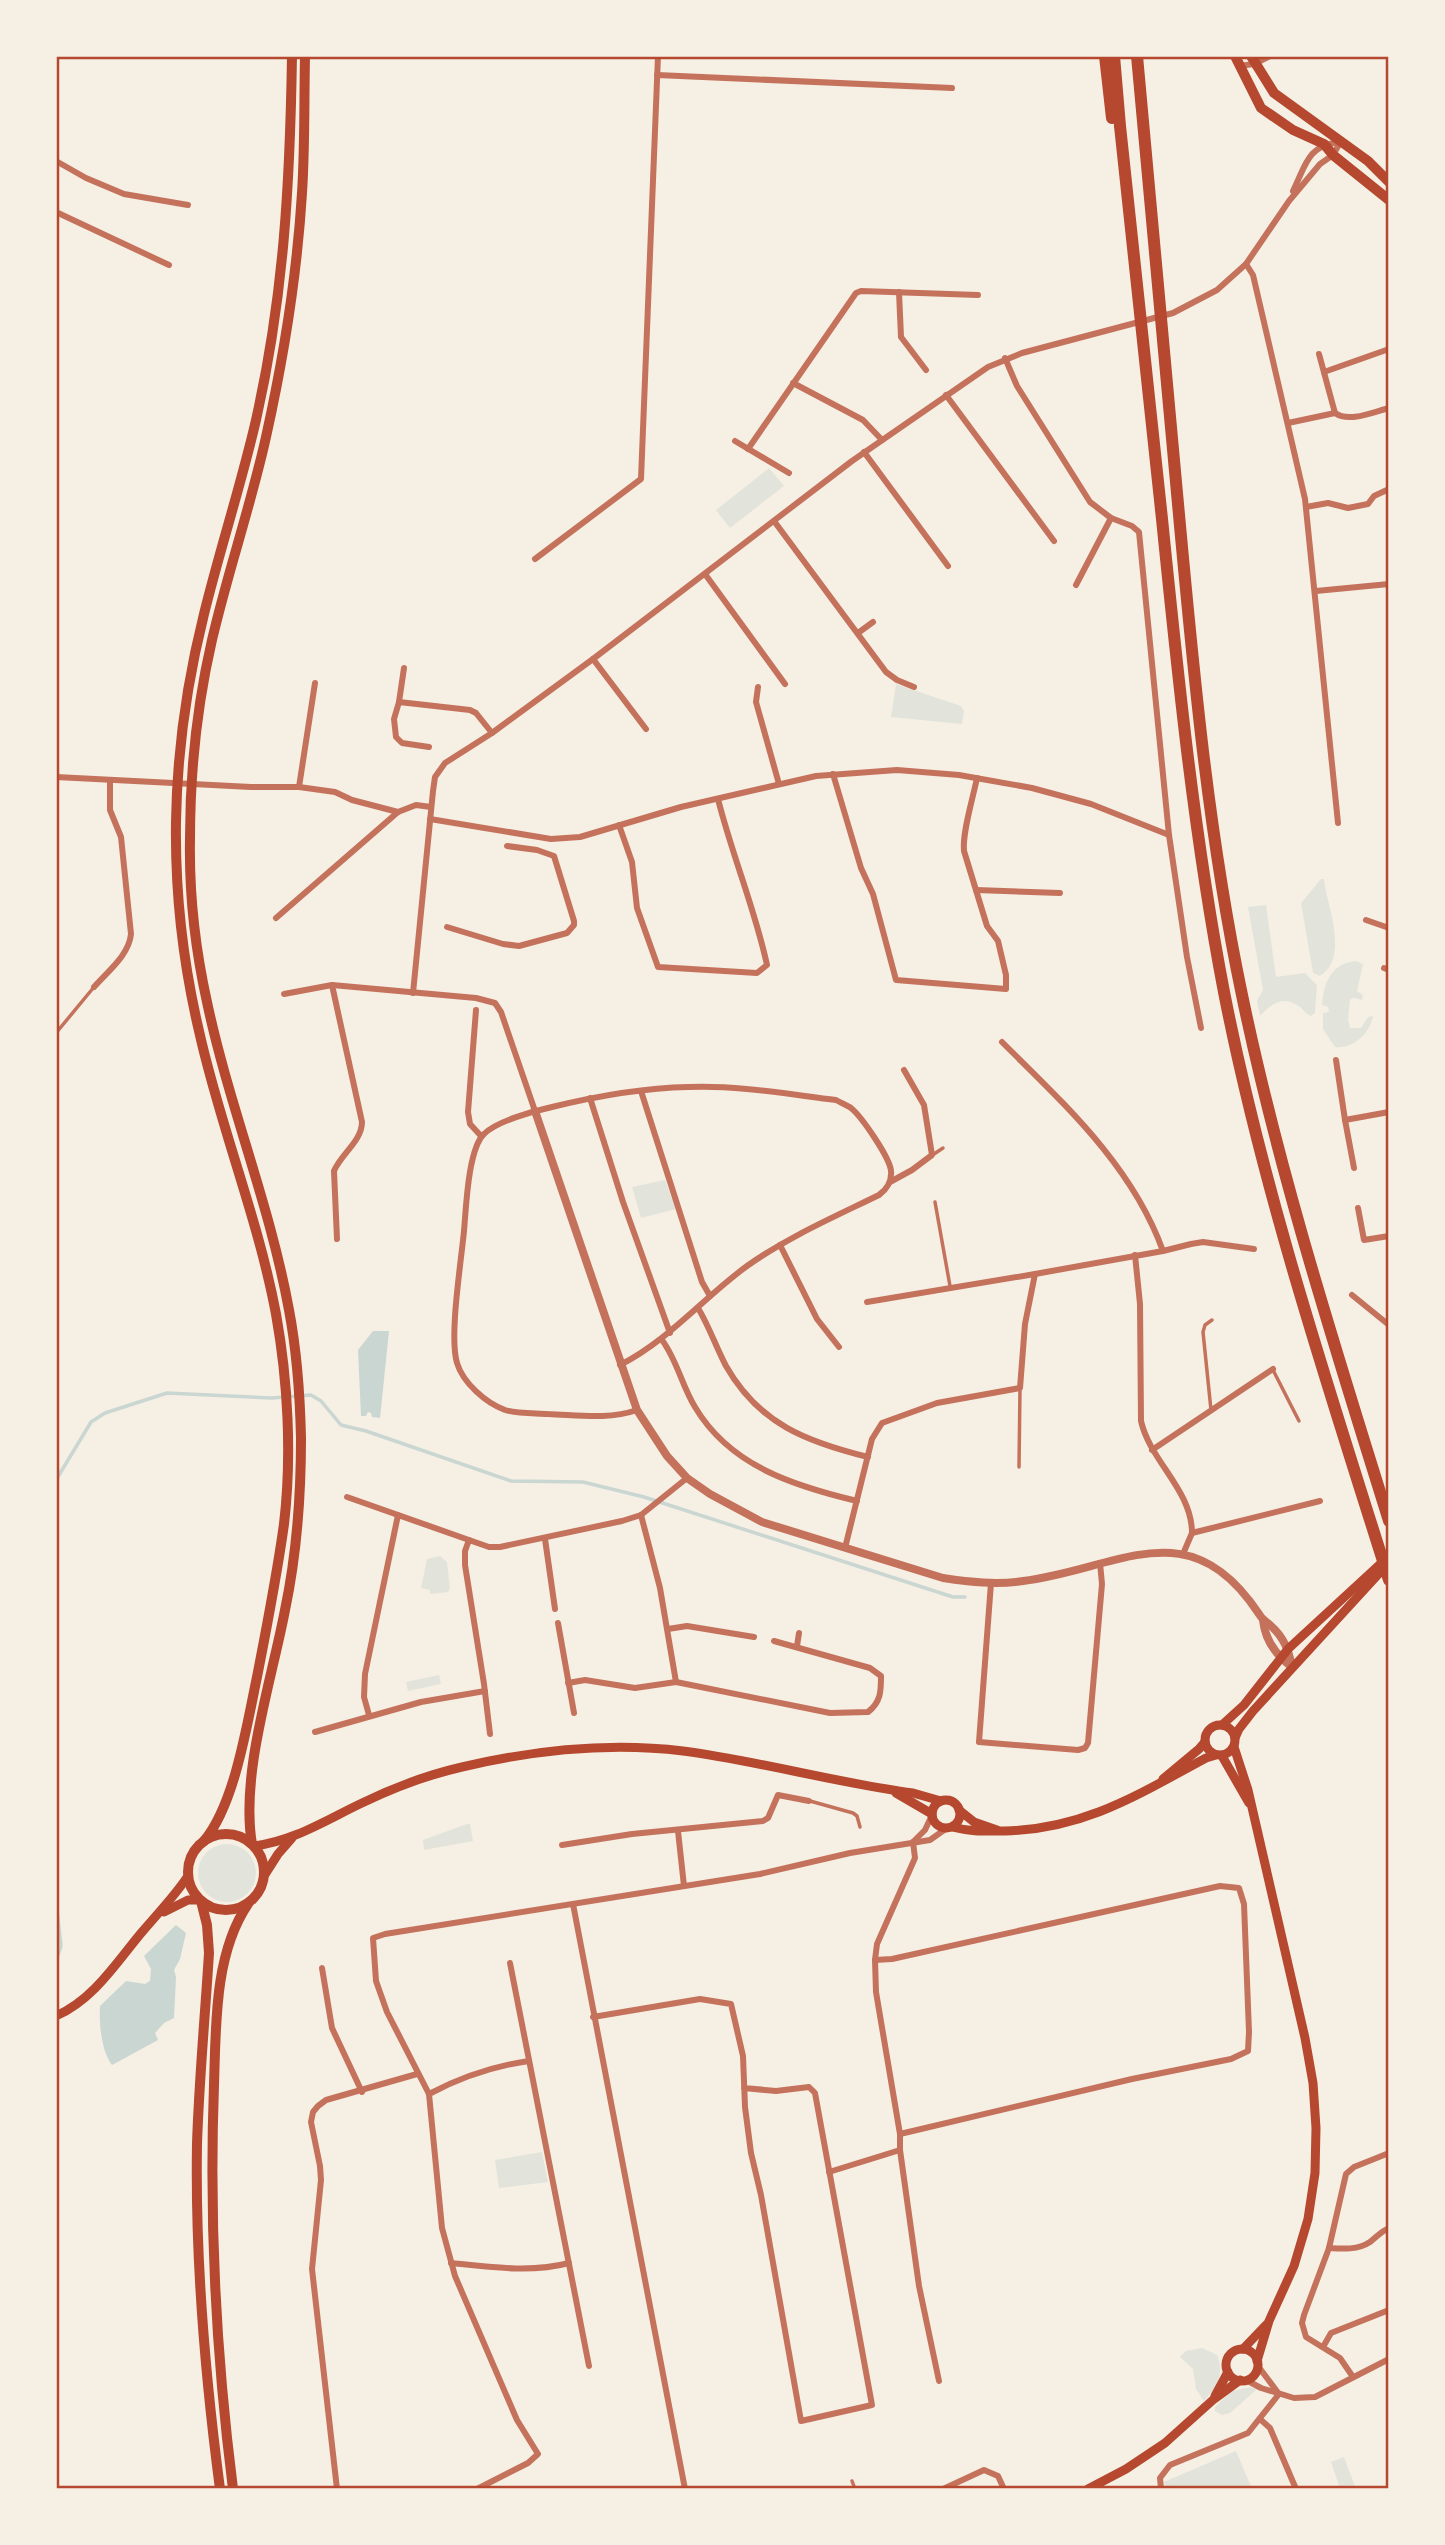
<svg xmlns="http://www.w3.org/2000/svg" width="1445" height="2545" viewBox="0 0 1445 2545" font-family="'Noto Serif',serif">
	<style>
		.green { fill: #e2e4dc }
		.water { fill: #c9d6d2 }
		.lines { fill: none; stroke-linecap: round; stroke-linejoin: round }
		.stream { stroke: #c9d6d2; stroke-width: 3.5 }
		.service { stroke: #c5725c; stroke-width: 3.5 }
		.minor { stroke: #c5725c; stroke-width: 6 }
		.tertiary { stroke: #c5725c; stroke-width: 8 }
		.secondary { stroke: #b5482f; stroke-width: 9 }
		.primary { stroke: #b5482f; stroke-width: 10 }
		.trunk { stroke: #b5482f; stroke-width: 10 }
		.motorway { stroke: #b5482f; stroke-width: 12 }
		.neatline { fill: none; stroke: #b5482f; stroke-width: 2.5 }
	</style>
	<rect width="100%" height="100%" fill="#f6efe4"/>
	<g class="green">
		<polygon points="769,468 784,486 730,528 716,510"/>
		<polygon points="896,684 961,706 964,711 962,724 891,717"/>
		<path d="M1321,879H1324C1327,907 1350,957 1320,976L1313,973L1301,903Z"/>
		<path d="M1266,905L1276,977L1305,973L1317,985L1315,1013L1311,1016C1304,1013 1303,1008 1297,1005C1282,995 1270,1005 1260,1016L1257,1001L1263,990L1248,907Z"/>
		<path d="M1356,961L1363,964L1357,991L1363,995L1362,1000L1355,998L1350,999L1348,1020L1350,1028H1361C1365,1023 1366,1016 1373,1016C1370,1033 1354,1049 1335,1047L1323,1029V1013L1329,1012L1328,1007L1322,1005C1324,983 1330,964 1356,961Z"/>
		<polygon points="665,1180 676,1209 641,1218 632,1187"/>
		<polygon points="440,1556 447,1562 450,1588 448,1592 430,1594 430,1590 421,1588 427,1559"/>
		<polygon points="439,1675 441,1684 408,1691 406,1682"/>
		<polygon points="467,1824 470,1824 473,1841 424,1850 423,1840"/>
		<circle cx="227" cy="1873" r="29"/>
		<polygon points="542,2152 548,2182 499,2188 495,2160"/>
		<path d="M1202,2348L1217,2355C1225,2374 1217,2386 1204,2401L1196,2389L1193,2369L1180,2357L1186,2351Z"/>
		<polygon points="1250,2387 1257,2389 1230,2413 1222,2415 1215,2411 1215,2407 1232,2391"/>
		<polygon points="1236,2451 1252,2489 1165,2489 1164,2482"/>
		<polygon points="1344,2457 1356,2489 1340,2489 1331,2462"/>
	</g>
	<g class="water">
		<polygon points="373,1331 389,1331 380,1418 372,1417 371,1413 368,1412 366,1416 361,1416 358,1350"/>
		<path d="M176,1925L186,1933L180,1959L174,1970L176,1977L174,2018L164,2023L155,2033L158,2040L112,2065C101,2050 99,2023 100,2006L126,1981L145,1984L150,1981L151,1969L144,1956Z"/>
	</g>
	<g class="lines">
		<g class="stream">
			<polyline points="56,1480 91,1422 105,1413 167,1393 272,1398 311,1395 321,1401 341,1425 366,1431 511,1481 583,1482 644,1497 953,1597 965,1597"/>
			<polyline points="56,1902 61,1946 56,1961"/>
		</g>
		<g class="service">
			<polyline points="56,1033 94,987"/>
			<polyline points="934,1154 943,1148"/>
			<polyline points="935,1202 950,1286"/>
			<polyline points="1273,1370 1299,1421"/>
			<polyline points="1211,1410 1203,1332 1205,1325 1212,1320"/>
			<polyline points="1019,1467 1020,1388"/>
			<polyline points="810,1801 853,1813 857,1816 860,1827"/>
			<polyline points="852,2481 855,2489"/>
		</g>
		<g class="minor">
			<polyline points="1239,66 1254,64 1270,56"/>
			<polyline points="657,75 952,88"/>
			<polyline points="56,161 86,178 124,194 188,205"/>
			<path d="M1293,191C1306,165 1307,146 1339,142"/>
			<polyline points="56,212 169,265"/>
			<polyline points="1246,264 1253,275 1305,499 1338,823"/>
			<polyline points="899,292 901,337 926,370"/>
			<path d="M1319,354L1335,413C1349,423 1373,412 1389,408"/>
			<polyline points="1005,358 1017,386 1090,502 1111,518 1132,526 1139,532 1169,835 1187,957 1201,1028"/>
			<polyline points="1324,372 1389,349"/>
			<polyline points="793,383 863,420 882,440"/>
			<polyline points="946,395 1054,541"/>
			<polyline points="1288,423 1335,413"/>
			<polyline points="735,441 789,473"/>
			<polyline points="748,449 856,293 861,291 978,295"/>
			<polyline points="864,452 948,566"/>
			<polyline points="1306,507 1328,503 1348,508 1368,504 1374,496 1389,489"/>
			<polyline points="774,521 886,672 897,680 914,687"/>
			<polyline points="535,559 641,479 658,56"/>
			<polyline points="705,574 785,684"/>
			<polyline points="1076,585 1111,518"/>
			<polyline points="1316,591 1389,584"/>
			<polyline points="858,633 873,622"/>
			<polyline points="593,659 646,729"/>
			<polyline points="758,687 756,702 779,784"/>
			<polyline points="399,702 404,668"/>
			<polyline points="429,747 402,743 396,737 394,719 399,702 470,710 476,713 492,733"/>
			<path d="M833,774L861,868L873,894L896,980L1006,989V975L998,941L987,926L964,851C962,833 973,798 977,778"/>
			<polyline points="56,777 251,787 299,787 335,792 352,800 398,812"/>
			<polyline points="299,787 315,683"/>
			<polyline points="430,819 551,839 580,837 681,807 816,776 897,770 959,775 1032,788 1091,804 1169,835"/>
			<path d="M619,825L632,862L637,908L658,967L757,973L767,965C755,909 732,855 718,799"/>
			<polyline points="976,890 1060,893"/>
			<polyline points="276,918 398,812 416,805 431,807"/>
			<polyline points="1366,920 1389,928"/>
			<polyline points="447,927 503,944 519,946 567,933 574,925 574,921 554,856 537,850 507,846"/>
			<polyline points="1384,968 1389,970"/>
			<path d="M332,985L362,1122C362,1141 341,1154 334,1171L337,1239"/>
			<path d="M94,987C108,971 129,955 131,934L121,837L110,810V780"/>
			<polyline points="413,993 433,791 435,777 445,763 492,733 593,659 852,461 988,367 1022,353 1173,313 1217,290 1246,264 1289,201 1320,164 1333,155 1341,141"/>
			<polyline points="284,994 332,985 476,998 495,1003 501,1012 535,1111"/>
			<polyline points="476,1010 468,1112 470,1124 481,1136"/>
			<path d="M1002,1042C1064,1104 1132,1165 1163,1251"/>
			<polyline points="1336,1060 1345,1120 1389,1112"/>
			<polyline points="641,1091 702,1282 710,1296"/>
			<polyline points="590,1098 623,1202 670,1333"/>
			<polyline points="1345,1120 1354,1168"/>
			<polyline points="890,1182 912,1170 932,1155 924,1105 904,1070"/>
			<polyline points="1358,1208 1364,1240 1389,1236"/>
			<polyline points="780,1245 817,1319 839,1347"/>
			<path d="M1135,1255L1140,1304L1141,1421C1150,1461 1192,1490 1192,1533"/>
			<polyline points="1352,1295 1389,1325"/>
			<polyline points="867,1302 1035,1274 1163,1251 1191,1244 1203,1242 1254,1249"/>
			<path d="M698,1308C709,1326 716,1347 726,1366C759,1424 807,1442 868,1457"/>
			<path d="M662,1340C677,1360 682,1386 695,1407C730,1466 794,1486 857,1501"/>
			<path d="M620,1365C669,1340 703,1298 747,1266C788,1237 834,1217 879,1195C887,1189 892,1182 891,1171C890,1158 862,1117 851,1108C847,1105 841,1103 836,1100C787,1094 738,1085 688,1087C642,1088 597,1096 552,1107C534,1111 497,1121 484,1134C468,1149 466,1209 464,1231C461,1263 449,1336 457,1363C463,1383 486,1403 505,1410C518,1414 535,1413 548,1414C578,1415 608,1420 637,1410"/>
			<polyline points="1152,1450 1273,1369"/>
			<polyline points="347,1497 469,1540 489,1547 500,1547 622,1521 641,1515 687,1478"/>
			<polyline points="641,1515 660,1588 676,1682"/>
			<polyline points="545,1539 555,1609"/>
			<polyline points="469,1540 465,1551 465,1565 484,1684 490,1734"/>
			<polyline points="845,1548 872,1439 882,1423 937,1403 1020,1388 1025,1324 1035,1274"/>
			<polyline points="1183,1554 1192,1533 1320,1501"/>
			<polyline points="991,1583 979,1742 1078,1750 1085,1748 1088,1743 1102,1584 1100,1563"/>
			<polyline points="558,1623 574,1713"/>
			<polyline points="668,1629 687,1626 754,1637"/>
			<polyline points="797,1646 799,1633"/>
			<path d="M568,1683L585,1680L635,1688L676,1682L830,1713L868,1712C881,1702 881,1691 881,1676L870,1668L774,1641"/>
			<polyline points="369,1715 364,1697 365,1674 398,1515"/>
			<polyline points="315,1732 421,1702 485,1691"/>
			<polyline points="678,1831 684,1886"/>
			<polyline points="913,1842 915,1858 877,1944 875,1960 876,1992 900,2134 900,2150 919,2286 939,2381"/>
			<polyline points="913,1842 925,1830 932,1815"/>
			<polyline points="562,1845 632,1834 763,1821 768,1818 778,1795 809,1801"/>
			<polyline points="573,1904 685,2489"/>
			<polyline points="875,1960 892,1959 1220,1886 1239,1888 1244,1904 1249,2032 1248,2051 1231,2059 1132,2079 900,2134"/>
			<polyline points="510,1963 589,2366"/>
			<polyline points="322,1968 332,2028 362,2092"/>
			<polyline points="593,2017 700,1999 731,2004 743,2056 745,2107 751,2153 761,2195 801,2421 872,2405 815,2093 809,2087 776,2091 744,2088"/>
			<path d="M429,2094C461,2077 493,2066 529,2061"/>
			<polyline points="829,2172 900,2150"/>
			<path d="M1329,2248C1343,2249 1358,2250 1370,2242C1378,2236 1380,2232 1389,2228"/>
			<path d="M451,2263C489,2267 532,2273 569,2263"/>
			<polyline points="1323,2347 1331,2333 1389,2310"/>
			<polyline points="1258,2366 1279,2394"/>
			<polyline points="1353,2377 1340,2358 1306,2337 1302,2323 1304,2315 1329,2248 1346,2174 1354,2167 1389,2153"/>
			<polyline points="1246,2380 1261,2388 1294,2398 1315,2397 1389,2359"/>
			<polyline points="1261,2420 1270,2428 1296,2489"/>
			<polyline points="337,2489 312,2269 321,2180 320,2166 311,2122 313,2112 318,2106 326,2100 417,2074"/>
			<polyline points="477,2489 528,2463 538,2454 517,2420 455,2276 442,2228 429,2094 387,2012 376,1981 373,1938 385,1934 760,1874 850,1853 930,1840 947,1828"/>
			<polyline points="943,2489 984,2470 998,2476 1004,2489"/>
			<polyline points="1161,2489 1160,2478 1170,2465 1248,2433 1279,2394"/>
		</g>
		<g class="tertiary">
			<path d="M535,1111L637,1410L667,1456L687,1478L710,1494L762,1522L943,1578C970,1582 996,1585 1023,1581C1119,1569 1189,1508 1259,1614C1262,1620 1266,1621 1270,1625C1284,1637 1289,1651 1292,1667"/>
			<path d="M1263,1620C1265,1640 1277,1656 1292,1667"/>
		</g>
		<g class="secondary">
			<circle cx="1220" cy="1740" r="15"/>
			<polyline points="1222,1725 1244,1705 1288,1649 1389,1556"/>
			<polyline points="1235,1738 1239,1729 1253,1711 1384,1568"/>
			<polyline points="1234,1747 1248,1790 1305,2038 1313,2083 1316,2128 1315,2173 1308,2219 1294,2266 1269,2321 1257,2361"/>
			<polyline points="1222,1756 1249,1803"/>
			<polyline points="1163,1779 1199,1749 1205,1742"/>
			<polyline points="896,1793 932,1814"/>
			<circle cx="946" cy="1814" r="14"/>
			<polyline points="959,1810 974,1822 997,1830"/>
			<path d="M952,1827C972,1832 985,1831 1005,1831C1085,1829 1139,1794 1206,1758L1216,1755"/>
			<path d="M254,1846C294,1841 326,1820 362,1803C393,1788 427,1775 462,1767C534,1750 609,1742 683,1751C760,1761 836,1783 913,1793L941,1801"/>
			<polyline points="264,1876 278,1854 292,1838"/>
			<polyline points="164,1912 188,1900 199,1900"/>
			<path d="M56,2016C94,1999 116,1963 142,1932C158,1913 174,1897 188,1876"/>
			<polyline points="1243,2349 1266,2325"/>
			<circle cx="1242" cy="2365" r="16"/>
			<polyline points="1215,2396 1228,2372"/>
			<polyline points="1088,2489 1126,2469 1165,2443 1214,2399 1240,2380"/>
		</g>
		<g class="primary">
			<polyline points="1235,56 1261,108 1293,130 1324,144 1333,155 1389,200"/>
			<polyline points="1251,56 1274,93 1368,161 1389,182"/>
		</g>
		<g class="trunk">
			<circle cx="226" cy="1872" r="38"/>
			<path d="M204,1841C235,1804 247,1724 257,1677C267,1626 277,1575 284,1524C292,1456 288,1381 276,1314C258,1218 220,1126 199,1031C183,963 175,892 176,822C177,753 187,682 204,614C220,549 241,485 256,420C284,296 290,182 292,56"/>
			<path d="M252,1844C240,1775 272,1679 285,1610C297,1553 301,1495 301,1438C300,1395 297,1352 289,1310C270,1205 229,1106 207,1002C195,948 189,893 190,839C190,772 197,705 212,640C228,571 251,505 266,437C284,356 297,275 302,193C305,147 304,102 305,56"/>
			<path d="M201,1901L207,1925L209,1953C205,2017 199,2081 197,2144C195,2260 205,2375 220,2489"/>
			<path d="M233,2489C216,2355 209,2220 214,2085C216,2026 214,1954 248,1904"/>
		</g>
		<g class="motorway">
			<polyline points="1105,56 1112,118"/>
			<path d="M1114,56L1120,126C1134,257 1148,388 1162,519C1178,677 1194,836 1224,992C1263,1191 1328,1386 1389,1580"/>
			<path d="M1137,56C1150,205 1165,355 1178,504C1193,668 1208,833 1242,995C1279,1173 1335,1347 1389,1521"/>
		</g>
	</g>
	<rect width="1445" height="2545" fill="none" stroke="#f6efe4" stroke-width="116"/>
	<rect x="58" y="58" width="1329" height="2429" class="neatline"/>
</svg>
